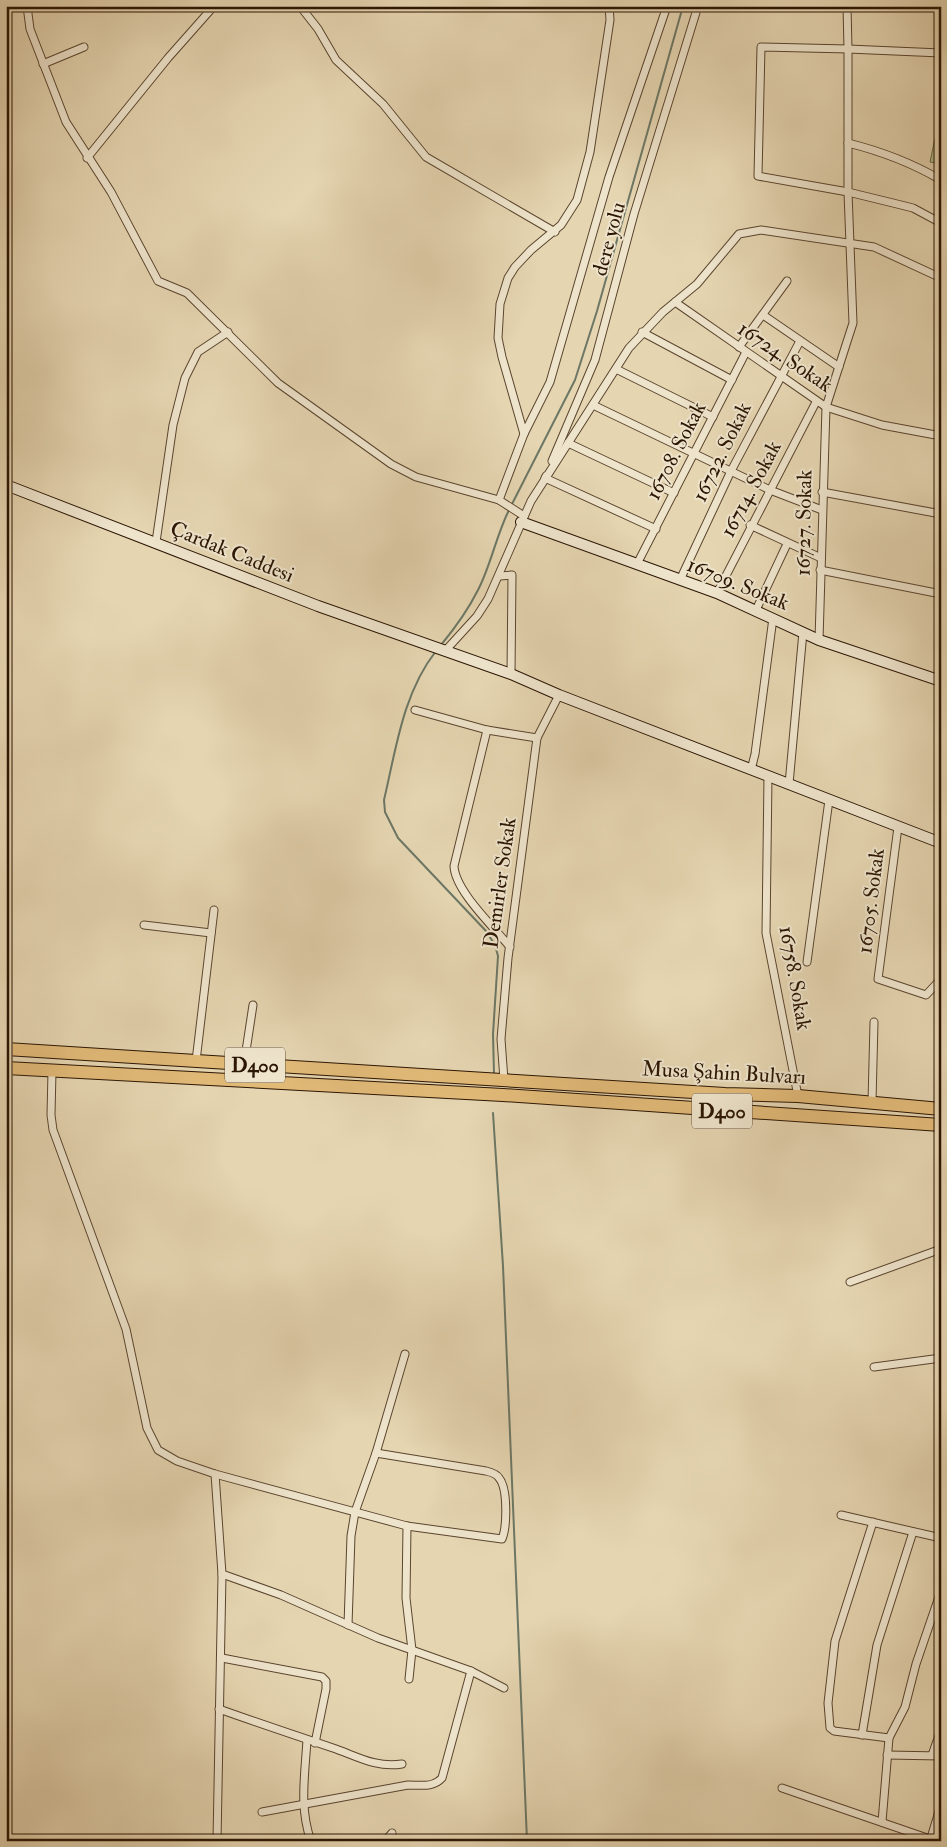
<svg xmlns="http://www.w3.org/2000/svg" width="947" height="1847" viewBox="0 0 947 1847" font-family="'IM FELL Double Pica',serif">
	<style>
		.green { fill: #b0be8f; stroke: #6e6a49 }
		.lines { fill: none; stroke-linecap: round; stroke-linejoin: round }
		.stream { stroke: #6c7765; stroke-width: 2 }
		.street-casing { stroke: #5a452e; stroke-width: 9 }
		.secondary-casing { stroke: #2b1503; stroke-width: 12 }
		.highway-casing { stroke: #2b1503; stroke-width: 14 }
		.street { stroke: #eee4cc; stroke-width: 7 }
		.secondary { stroke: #eee4cc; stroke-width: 10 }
		.highway { stroke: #e2ba78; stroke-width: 12 }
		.labels { text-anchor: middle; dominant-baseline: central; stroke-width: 4; stroke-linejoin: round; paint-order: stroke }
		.shield { fill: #eee4cc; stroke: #66533f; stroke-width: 1 }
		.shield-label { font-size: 20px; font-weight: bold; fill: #2b1503 }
		.street-label { font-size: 21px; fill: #2b1503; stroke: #eee4cc }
	</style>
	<rect width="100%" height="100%" fill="#e5d5b1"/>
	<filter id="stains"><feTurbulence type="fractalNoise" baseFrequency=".004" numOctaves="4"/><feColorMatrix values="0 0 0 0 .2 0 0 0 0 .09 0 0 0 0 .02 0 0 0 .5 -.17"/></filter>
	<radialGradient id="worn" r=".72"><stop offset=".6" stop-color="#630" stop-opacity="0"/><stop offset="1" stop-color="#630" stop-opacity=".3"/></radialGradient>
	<polygon class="green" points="935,138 941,139 941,164 930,162"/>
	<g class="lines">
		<g class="stream">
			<polyline points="511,506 575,380 597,311 683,6"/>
			<path d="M441,645C455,628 468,610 478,590C491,565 496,536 509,510"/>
			<path d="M436,651C403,693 396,749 384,800L385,812L398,838L486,931L495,945L498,956L493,1034L494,1074"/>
			<polyline points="493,1113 503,1266 527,1841"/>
		</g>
		<g class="street-casing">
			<g id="street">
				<polyline points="27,6 30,29 66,122 111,192 158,281 187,293 278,383 391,464 416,477 499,500 524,516"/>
				<polyline points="300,6 318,29 336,60 383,104 426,157 555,232"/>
				<polyline points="847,6 848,49 761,47 758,176 848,192 893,203 913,208 941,223"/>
				<polyline points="43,64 84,47"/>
				<path d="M848,143C880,151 912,163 941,180"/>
				<polyline points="87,158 168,58 214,6"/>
				<polyline points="675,302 826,407 882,425 941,436"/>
				<polyline points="763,315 839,367"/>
				<polyline points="642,332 732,380"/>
				<polyline points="739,347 787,281"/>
				<polyline points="616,369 713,417"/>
				<polyline points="593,405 770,490 822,510"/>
				<polyline points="524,434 550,382 609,177 667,6"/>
				<polyline points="568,443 674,493"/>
				<polyline points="552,461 595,360 634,214 698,6"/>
				<polyline points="546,476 545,478 656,529"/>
				<polyline points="822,492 941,514"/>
				<polyline points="499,500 524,434 502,357 498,338 500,304 508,278 515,267 531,250 561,225 577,200 590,152 610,20 609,6"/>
				<polyline points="750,525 821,558"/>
				<polyline points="156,542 173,425 185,378 198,352 228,332"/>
				<polyline points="637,564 746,352"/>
				<polyline points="820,570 941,594"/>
				<polyline points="500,576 512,575 511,674"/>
				<polyline points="680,580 731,471 800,341"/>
				<polyline points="717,593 816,402"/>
				<polyline points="756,610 787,544"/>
				<polyline points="819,640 826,407 853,323 848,192 848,49 941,53"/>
				<polyline points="445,651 477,616 488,599 531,501 629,348 663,312 697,284 739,234 761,230 874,247 941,278"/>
				<polyline points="415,710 487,730 537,738"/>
				<path d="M487,730L454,866C455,891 494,927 510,947"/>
				<polyline points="751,770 755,754 773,618"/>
				<polyline points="768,776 766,933 798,1096"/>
				<polyline points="789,784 803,632"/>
				<polyline points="898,827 878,979 926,995 941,979"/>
				<polyline points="144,925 211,933"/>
				<polyline points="941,961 941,969"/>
				<polyline points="807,962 829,800"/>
				<polyline points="196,1061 214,910"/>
				<polyline points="244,1064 253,1005"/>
				<path d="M52,1071L51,1115L53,1130L126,1329L147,1428L158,1450L177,1461L215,1474L407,1526L502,1539C507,1527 508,1488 499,1478C497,1474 490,1472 486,1471L376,1453"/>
				<polyline points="504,1080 501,1039 508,958 537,738 559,695"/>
				<polyline points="872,1102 874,1022"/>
				<polyline points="850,1282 941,1249"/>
				<polyline points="874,1367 941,1358"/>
				<polyline points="215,1474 222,1574 217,1841"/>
				<polyline points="841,1515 941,1538"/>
				<polyline points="873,1522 835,1641 828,1703 830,1728 834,1731 889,1738"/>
				<polyline points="407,1526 406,1598 412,1650 409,1679"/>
				<polyline points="222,1574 281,1595 378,1638 471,1671 504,1688"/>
				<polyline points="348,1625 351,1536 355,1512 376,1453 405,1354"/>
				<polyline points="222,1658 322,1677 326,1681 326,1689 315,1743"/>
				<path d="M219,1709C258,1723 297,1736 336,1749C358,1757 377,1768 402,1764"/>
				<polyline points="862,1735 877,1645 913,1532"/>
				<path d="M307,1740C305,1774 299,1808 311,1841"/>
				<polyline points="887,1755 941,1756"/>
				<polyline points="932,1755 941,1730"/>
				<polyline points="782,1788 930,1839"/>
				<path d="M262,1812L408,1785C421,1785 433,1788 442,1778L471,1671"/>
				<polyline points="882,1822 889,1738 905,1707 916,1664 941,1591"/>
				<polyline points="385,1841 392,1833"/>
				<polyline points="930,1841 941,1805"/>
			</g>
		</g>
		<g class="secondary-casing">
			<g id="secondary">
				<polyline points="6,485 318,606 511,674 559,695 941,843"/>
				<polyline points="521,522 717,593 819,640 941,681"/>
			</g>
		</g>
		<g class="highway-casing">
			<g id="highway">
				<polyline points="6,1049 725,1094 798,1096 941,1109"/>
				<polyline points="6,1068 503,1095 941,1125"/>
			</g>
		</g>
		<use href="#street" class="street"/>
		<use href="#secondary" class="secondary"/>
		<use href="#highway" class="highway"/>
	</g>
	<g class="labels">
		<g class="shield">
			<rect x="225" y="1047.5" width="60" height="35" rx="4"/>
			<rect x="692" y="1093.5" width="60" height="35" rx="4"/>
		</g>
		<g class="shield-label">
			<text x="255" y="1065">D400</text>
			<text x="722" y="1111">D400</text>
		</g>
		<g class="street-label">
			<text transform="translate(609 239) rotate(-75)">dere yolu</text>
			<text transform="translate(785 357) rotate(34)">16724. Sokak</text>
			<text transform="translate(676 451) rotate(-63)">16708. Sokak</text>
			<text transform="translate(722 452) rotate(-64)">16722. Sokak</text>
			<text transform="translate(751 489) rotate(-62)">16714. Sokak</text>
			<text transform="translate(804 523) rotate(-89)">16727. Sokak</text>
			<text transform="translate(232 552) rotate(22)">Çardak Caddesi</text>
			<text transform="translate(738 584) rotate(22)">16709. Sokak</text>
			<text transform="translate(500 883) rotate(-82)">Demirler Sokak</text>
			<text transform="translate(871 901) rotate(-83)">16705. Sokak</text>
			<text transform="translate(795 978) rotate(80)">16758. Sokak</text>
			<text transform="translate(724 1073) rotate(3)">Musa Şahin Bulvarı</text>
		</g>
	</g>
	<rect width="947" height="1847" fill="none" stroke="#e5d5b1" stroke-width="25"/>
	<rect x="8" y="8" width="932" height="1832" fill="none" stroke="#2b1503" stroke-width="2.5"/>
	<rect x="12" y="12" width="922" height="1822" fill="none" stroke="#2b1503"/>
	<rect width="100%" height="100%" filter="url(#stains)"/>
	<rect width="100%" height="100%" fill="url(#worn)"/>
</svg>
